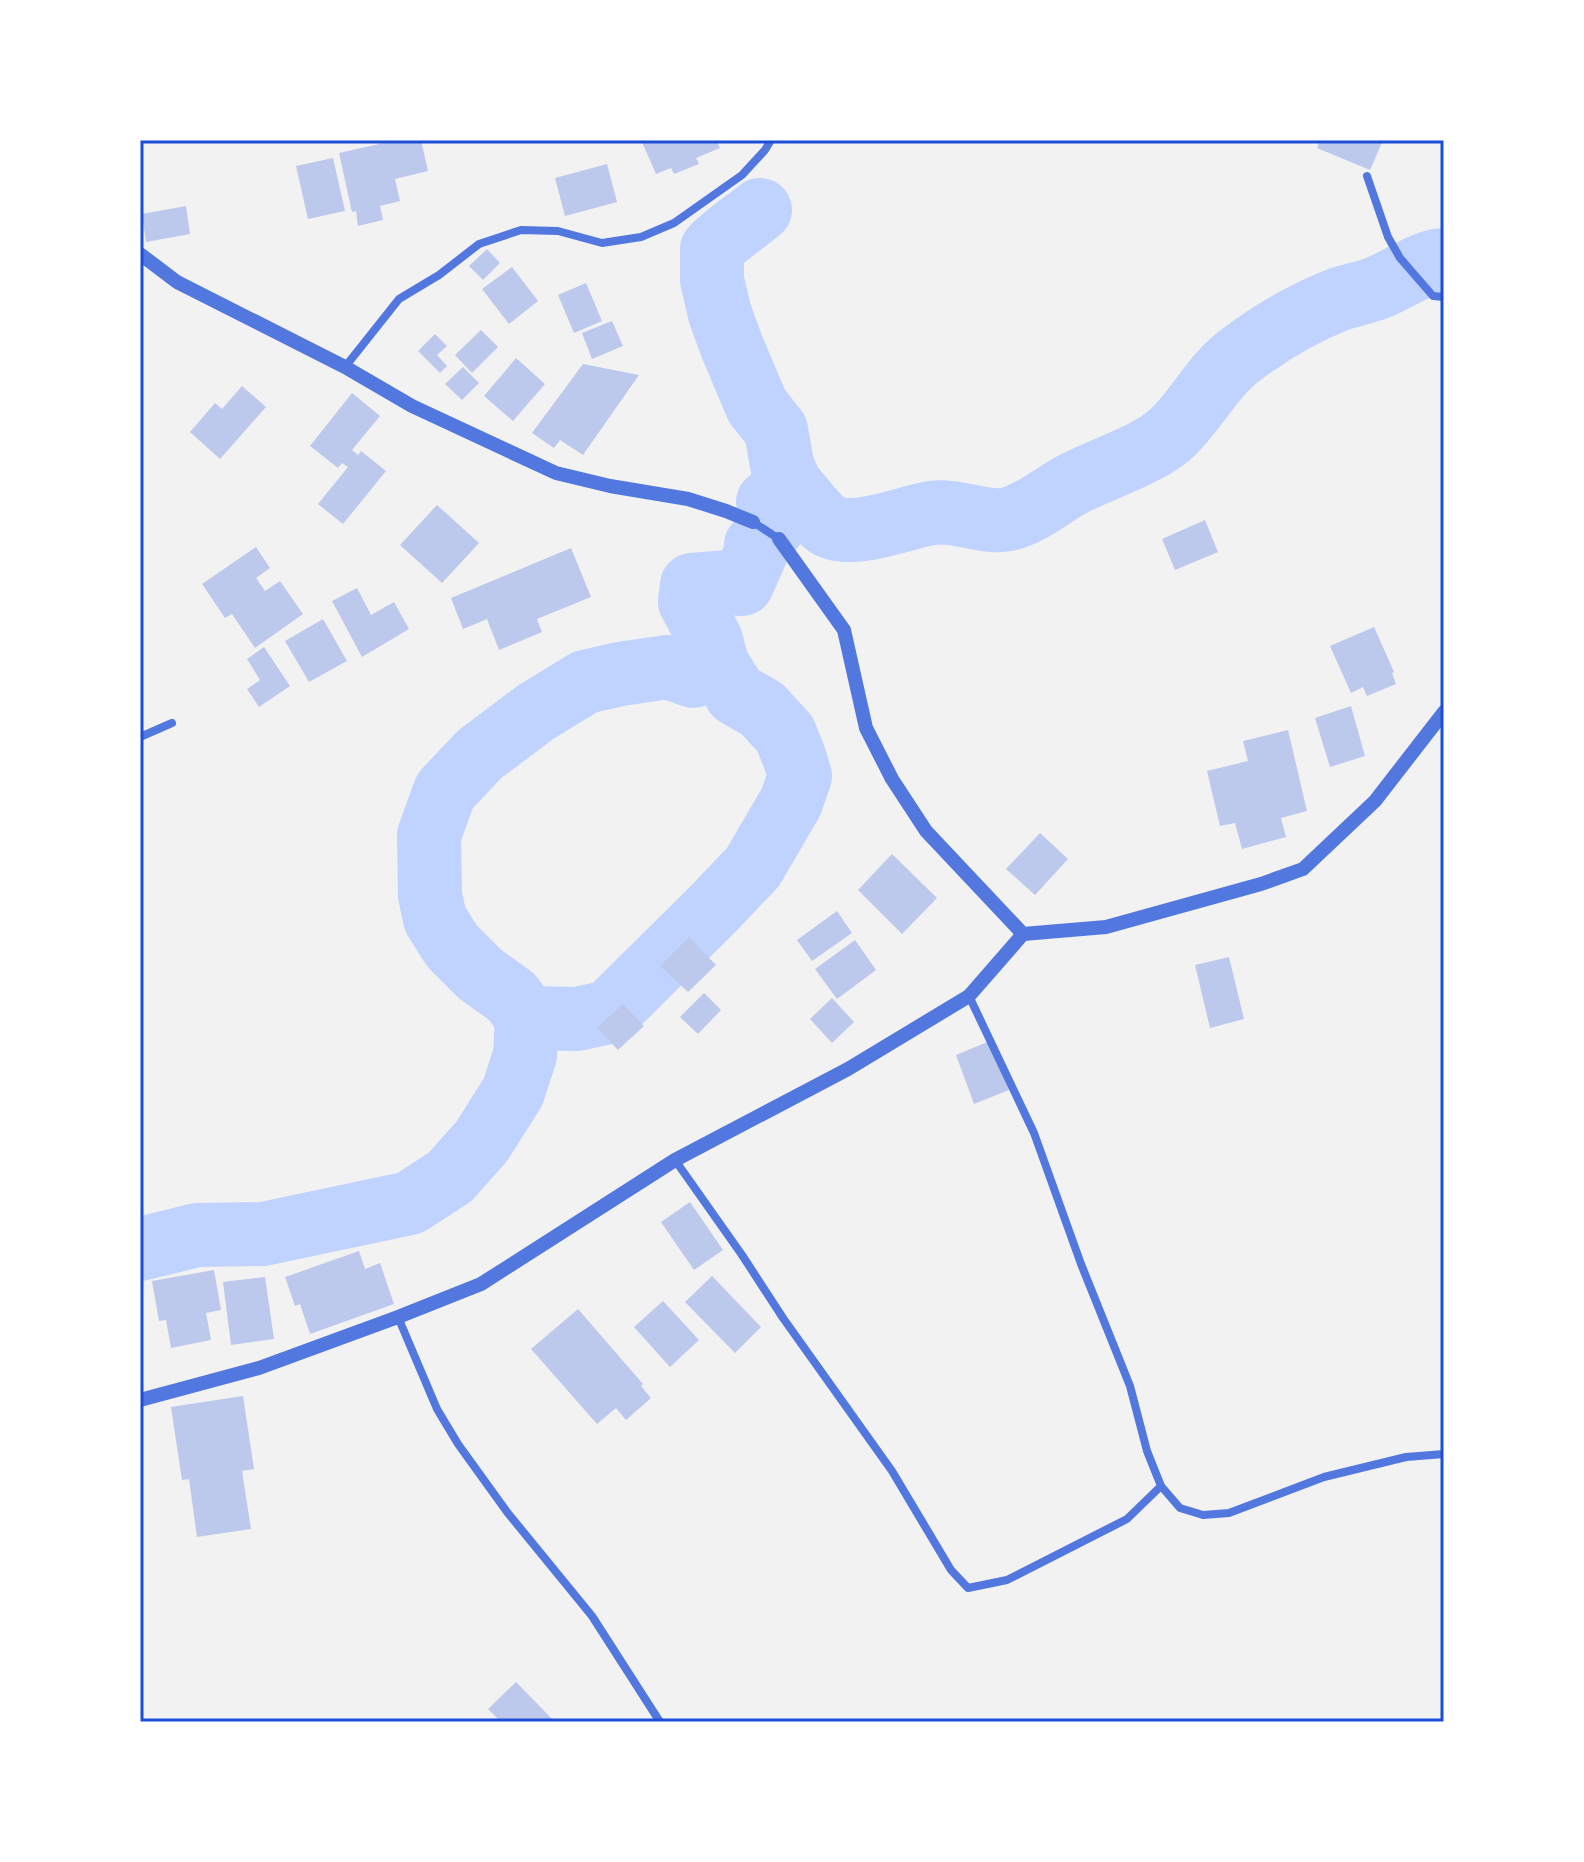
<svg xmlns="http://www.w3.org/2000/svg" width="1584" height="1862" viewBox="0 0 1584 1862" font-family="'Crimson Pro',serif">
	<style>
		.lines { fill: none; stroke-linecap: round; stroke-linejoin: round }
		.river { stroke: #bfd3fe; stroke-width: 64 }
		.building { fill: #bdc9ec }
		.minor { stroke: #5277de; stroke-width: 8 }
		.tertiary { stroke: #5277de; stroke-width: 14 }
		.neatline { fill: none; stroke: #1d4ed8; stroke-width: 3 }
	</style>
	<rect width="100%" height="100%" fill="#f2f2f2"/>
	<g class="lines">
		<g class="river">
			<path d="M760,210C744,223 725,235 712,249V280L720,314L732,347L757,406L776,430L782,465L790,484"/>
			<polyline points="527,1018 577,1019 609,1012 714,908 753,867 791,802 800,776 795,759 785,734 762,709 736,694 717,664"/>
			<path d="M140,1249L197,1235L263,1234L410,1203L450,1177L482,1141L513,1092L525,1055L527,1018L512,997L480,974L452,946L435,919L430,895L429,835L445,791L480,754L536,712L585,682L620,674L668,667L693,676L717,664L711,640L690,602L692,585L729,582L742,584L755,555L756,545L774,526L768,502L790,484C800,495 815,516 826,524C849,541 905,517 932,513C957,509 987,525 1009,519C1033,513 1052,495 1073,484C1103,468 1150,455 1174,431C1199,406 1214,374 1242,354C1270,333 1304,313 1337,300C1350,295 1364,293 1377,288C1398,280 1423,261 1444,260"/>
		</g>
	</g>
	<g class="building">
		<polygon points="397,140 421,140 428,171 395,179 400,201 380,206 383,220 358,226 356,211 352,212 339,153"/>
		<polygon points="641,140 716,140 720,148 696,158 699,164 674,174 671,168 656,174"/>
		<polygon points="1320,140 1383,140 1370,170 1317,148"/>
		<polygon points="333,158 345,211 308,219 296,166"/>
		<polygon points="607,164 617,202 565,216 555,178"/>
		<polygon points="186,206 190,234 146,242 142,214"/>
		<polygon points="487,249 500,263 483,280 469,266"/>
		<polygon points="512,267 538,301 509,324 482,289"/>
		<polygon points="586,283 602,321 574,333 558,295"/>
		<polygon points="612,321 623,346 592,359 582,333"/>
		<polygon points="481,330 498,347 472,373 455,355"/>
		<polygon points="435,334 447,346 437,355 447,366 440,373 418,351"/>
		<polygon points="516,358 545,384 513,421 484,396"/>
		<polygon points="583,364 639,375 583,455 560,440 554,448 532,433"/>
		<polygon points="463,367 479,383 462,400 445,384"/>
		<polygon points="242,386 266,407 220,459 190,432 215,403 222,409"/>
		<polygon points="352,393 380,416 352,450 358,455 361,451 386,471 343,524 318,504 348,467 342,463 338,468 310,446"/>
		<polygon points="437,505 479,543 442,583 400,545"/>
		<polygon points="1205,520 1218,552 1175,570 1162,539"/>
		<polygon points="256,547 270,568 256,578 265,591 280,581 303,614 255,648 232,614 225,618 202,584"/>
		<polygon points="571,548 591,597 537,619 542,632 499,650 487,619 463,629 451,598"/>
		<polygon points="357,588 371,615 394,602 409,629 362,657 332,601"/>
		<polygon points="323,619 347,661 309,682 285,641"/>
		<polygon points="1374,627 1394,672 1392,673 1396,684 1367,696 1363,687 1351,693 1330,646"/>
		<polygon points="264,647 290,686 259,707 247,689 260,680 247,659"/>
		<polygon points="1351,706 1365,756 1330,767 1315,718"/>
		<polygon points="1288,730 1307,811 1281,818 1286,837 1242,849 1235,823 1220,826 1207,771 1248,761 1243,741"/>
		<polygon points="1040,833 1068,859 1035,895 1006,869"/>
		<polygon points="892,854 937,898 902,934 858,890"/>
		<polygon points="837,911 852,933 812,961 797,940"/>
		<polygon points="689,937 716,965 688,992 660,966"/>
		<polygon points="855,940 876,970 837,999 815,969"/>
		<polygon points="1229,957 1244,1019 1210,1028 1195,965"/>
		<polygon points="704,993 721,1010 698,1034 680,1017"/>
		<polygon points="832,998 854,1022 832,1043 810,1019"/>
		<polygon points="623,1004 644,1026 618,1050 597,1028"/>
		<polygon points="990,1041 1009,1090 974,1104 956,1055"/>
		<polygon points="690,1202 723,1250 694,1270 661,1222"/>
		<polygon points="359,1251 365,1269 380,1263 394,1304 310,1334 300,1304 295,1306 285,1277"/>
		<polygon points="214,1270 221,1310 206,1313 211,1340 171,1348 166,1320 159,1321 152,1281"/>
		<polygon points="712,1276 761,1327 735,1353 685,1302"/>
		<polygon points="265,1277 274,1339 231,1345 223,1282"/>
		<polygon points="663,1301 699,1340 670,1367 634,1327"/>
		<polygon points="578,1309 643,1384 641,1386 651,1398 626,1420 616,1408 597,1424 531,1349"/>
		<polygon points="243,1396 254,1469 242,1471 251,1529 197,1537 189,1479 182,1480 171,1407"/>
		<polygon points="516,1682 555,1722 501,1722 488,1709"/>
	</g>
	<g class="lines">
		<g class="minor">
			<polyline points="1367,176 1388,237 1400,258 1433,296 1444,297"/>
			<polyline points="345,367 399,299 439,275 479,244 521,230 558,231 602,243 641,237 674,223 742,175 765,150 771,140"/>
			<polyline points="753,522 779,539"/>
			<polyline points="140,737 172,723"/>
			<polyline points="969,996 1034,1133 1081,1264 1130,1386 1147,1451 1161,1486 1180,1508 1203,1515 1229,1513 1324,1477 1406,1457 1444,1454"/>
			<polyline points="675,1160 742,1255 783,1318 892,1471 951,1570 968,1588 1007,1580 1127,1519 1161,1486"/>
			<polyline points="398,1317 437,1409 458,1444 507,1512 592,1616 660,1722"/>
		</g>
		<g class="tertiary">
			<polyline points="140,254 177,282 345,367 412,406 556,473 610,486 688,499 726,511 753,522"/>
			<polyline points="779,539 844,630 866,728 892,779 926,831 1023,934 1106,927 1261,884 1303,869 1375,801 1444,712"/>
			<polyline points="140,1400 259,1368 398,1317 481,1284 675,1160 848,1069 969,996 1023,934"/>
		</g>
	</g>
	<rect width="1584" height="1862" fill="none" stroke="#ffffff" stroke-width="284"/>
	<rect x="142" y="142" width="1300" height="1578" class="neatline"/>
</svg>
